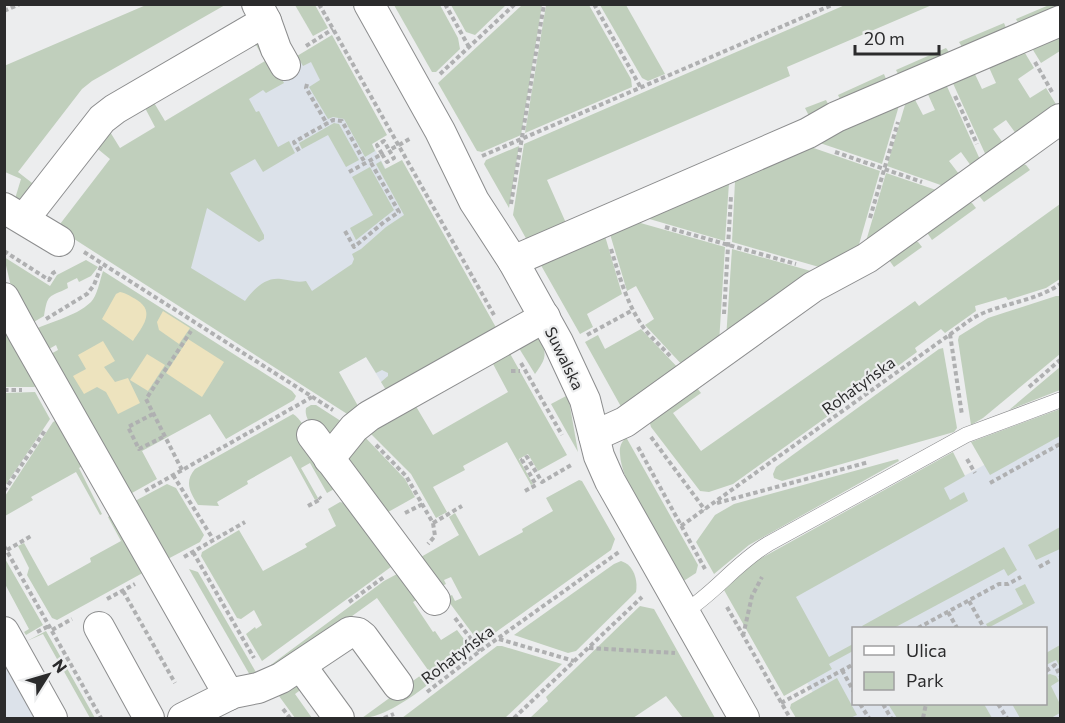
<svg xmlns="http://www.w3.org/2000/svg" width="1065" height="723" viewBox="0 0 1065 723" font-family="Commissioner,sans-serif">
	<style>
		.built { fill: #dce2ea; fill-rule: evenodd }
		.green { fill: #c0cfbc; fill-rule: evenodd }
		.sand { fill: #ede3be }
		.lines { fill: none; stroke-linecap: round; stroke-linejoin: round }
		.lane-casing { stroke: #8c8d8e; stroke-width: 16 }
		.street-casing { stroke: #8c8d8e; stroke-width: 32 }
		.path { stroke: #afb0b1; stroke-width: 4; stroke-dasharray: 4.5 3; stroke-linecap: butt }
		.lane { stroke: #fff; stroke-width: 15 }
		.street { stroke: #fff; stroke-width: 30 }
		.labels { text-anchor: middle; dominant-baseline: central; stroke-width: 4.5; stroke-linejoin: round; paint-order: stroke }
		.street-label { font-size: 16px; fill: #2b2b2c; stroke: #ecedee }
	</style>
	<rect width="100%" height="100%" fill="#ecedee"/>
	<g class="built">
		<polygon points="317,46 480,337 386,390 366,357 339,372 80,231 137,152"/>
		<path d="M1060,423V718H827L756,591ZM854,628H1046V704H854Z"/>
		<polygon points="5,664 35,718 5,718"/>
	</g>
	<g class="green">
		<polygon points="146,5 225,5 92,81 82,89 18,172 36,186 23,203 14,202 21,179 5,172 4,66"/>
		<polygon points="295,5 315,5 328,28 313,36"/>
		<polygon points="394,5 440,5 458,38 460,49 436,72 432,72"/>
		<polygon points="451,5 506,5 475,35 466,32"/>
		<polygon points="522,5 542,5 521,135 482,152 477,151 438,83"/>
		<polygon points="546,5 589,5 631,79 632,87 525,133"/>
		<polygon points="600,5 626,5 665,74 648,81 642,78"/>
		<polygon points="845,5 932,5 787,67 790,76 547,180 566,223 528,242 513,215 524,144"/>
		<polygon points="1049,5 1060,5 1060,13 1026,27 1018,23 1016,19"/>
		<polygon points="1004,23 1006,28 962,47 959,42"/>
		<polygon points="1060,32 1060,51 1041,63 1030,45"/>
		<polygon points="332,35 387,135 372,144 375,151 365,157 344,119 333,117 328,119 309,87 320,80 311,62 303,66 297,56"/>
		<path d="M261,42L284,83L266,93L263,90L249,99L256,112L259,111L278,147L289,141L295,153L263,172L255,159L230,173L264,235V239L259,242L207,208L191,268L245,301C254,289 265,277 281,279C290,280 296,283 306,281L312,291L352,264L354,259L352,254L361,249L386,227L404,215L376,164L381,161L385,169L402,160L498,331L355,419L57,228L110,159L93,145L107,127L120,148L155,127L144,106L153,101L165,121L265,61L256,45V43ZM366,357L376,373L382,370L388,373V376L381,382L386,390L358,406L339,372Z"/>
		<polygon points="946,48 949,52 898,74 896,70"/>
		<polygon points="1022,48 1034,68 1018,79 1030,98 1046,88 1059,109 1019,138 1006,120 993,129 1006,147 988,160 951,79 973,70 982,89 996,83 987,63"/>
		<polygon points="884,74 886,79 840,99 838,95"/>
		<polygon points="945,82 982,164 974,170 961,152 949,161 962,178 949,188 887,166 907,98 913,96 923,115 935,110 926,90"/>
		<polygon points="826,100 828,104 809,116 805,108"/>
		<polygon points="900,102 882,164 811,140"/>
		<polygon points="334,123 339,124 359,160 346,167 328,135 302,149 299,143"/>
		<polygon points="805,145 880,171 856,255 833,271 732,242 735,181"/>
		<polygon points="519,146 509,208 484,164 486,160"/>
		<polygon points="1015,161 1026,165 1030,170 984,202 980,197 980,187"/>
		<polygon points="370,167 394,210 356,240 350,228 373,215 352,177"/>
		<polygon points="886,173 942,192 864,248"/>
		<polygon points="729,183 725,241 646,218"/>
		<polygon points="962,200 972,203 976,208 932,240 928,234 927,225"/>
		<polygon points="1060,204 1060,279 1046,288 1008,300 1006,297 975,306 976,311 945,333 941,329 915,348 917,352 883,377 880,373 854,392 856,396 733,484 709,492 700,491 651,427 649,420 697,388 701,393 673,413 701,451 915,301 919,306"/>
		<polygon points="637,222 725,247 719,343 685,368 645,325 654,319 636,286 627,291 610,234"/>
		<polygon points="605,236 622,294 587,314 593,327 580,334 538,260"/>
		<polygon points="907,239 918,242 922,247 894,267 889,260"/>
		<polygon points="732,249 818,273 726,339"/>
		<path d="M4,257L50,286L57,275L86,260L98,267L91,276L79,282L77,278L67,283L68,288C48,298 48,293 44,316L27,326L13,295Z"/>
		<path d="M103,271L292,391L296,396L294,400L226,439L210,414L142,451L157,479L123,498L45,357L58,350L56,345L42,353L30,332C49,321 74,318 91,302C97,296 100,280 103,271Z"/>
		<polygon points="1056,296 1060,296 1060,354 983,418 971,425 958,340 959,336 988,318"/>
		<polygon points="4,317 41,383 34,387 5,387"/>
		<polygon points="641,329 681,371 624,412 585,342 598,335 605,349"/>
		<path d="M539,335C547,355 547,357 535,374L517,345Z"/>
		<polygon points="943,348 957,428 954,432 782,481 774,478 773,474 776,467 939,349"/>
		<polygon points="508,350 567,455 538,471 528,454 519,459 533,484 531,485 507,442 463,466 465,470 433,487 447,512 436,518 411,474 365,428 411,398 433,435 508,392 492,362"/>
		<polygon points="1060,367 1060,390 1009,410"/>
		<polygon points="35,392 50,419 5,486 5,393"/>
		<polygon points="568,395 578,452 551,404"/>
		<path d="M316,405L347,425L331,447C322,437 303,422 306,408L311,405Z"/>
		<polygon points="1060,409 1060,436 990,475 971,442"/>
		<path d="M293,414C306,421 328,472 336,488L327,493L310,463L301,468L318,498L315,500L291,456L247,481L248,484L217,502L219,506L198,505C190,492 184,482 195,469Z"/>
		<polygon points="61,418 89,462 79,468 102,514 100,515 76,472 31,497 33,500 5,516 5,496 53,422"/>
		<polygon points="361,433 405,479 415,497 381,516 338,455"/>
		<path d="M626,437L698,565L696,573L682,582C665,552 621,485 620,454C619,446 622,442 626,437Z"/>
		<polygon points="953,452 965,476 944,488 950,500 964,492 968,501 796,597 829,657 853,644 853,651 829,664 832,669 784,696 724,590 756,561"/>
		<polygon points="898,459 899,461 749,545 714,574 696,542 715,515 734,504"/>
		<polygon points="579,480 582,481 615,539 611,550 482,642 478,641 446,598 452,595 455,601 462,598 451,577 444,580 446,584 438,588 421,557 459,535 449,517 455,513 479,556 523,532 522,529 553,511 546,498"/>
		<polygon points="167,484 176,488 204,535 200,542 162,562 135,501"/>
		<polygon points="340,502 355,506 395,564 262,661 246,634 255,627 256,629 262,625 254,610 241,619 237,618 201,556 202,552 239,530 263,571 307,547 305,544 336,526 328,509"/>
		<polygon points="111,515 148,570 57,620 52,618 27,575 29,568 18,546 24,543 48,586 91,562 90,558 121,541 108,517"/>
		<polygon points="1060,527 1060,549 1036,560 1028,545"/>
		<polygon points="1004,547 1017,570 1008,576 1004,569 894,628 863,628 862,626"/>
		<polygon points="4,557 43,625 26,635 24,632 29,629 5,584"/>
		<path d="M621,561C634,565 638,580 636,592L576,651L568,653L514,635L614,564Z"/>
		<polygon points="189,569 198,572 261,681 255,684"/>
		<path d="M397,574L423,596L413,602L433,632L435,631L441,640L457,630L470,647V651C444,671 394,718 362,718L428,670L377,598L269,676L264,670L384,581Z"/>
		<polygon points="1025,584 1035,603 988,628 986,624 1023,604 1015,589"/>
		<polygon points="640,606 654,609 715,718 683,718 666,696 633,718 530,718 548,701 546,697"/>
		<polygon points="46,631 95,718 90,718 43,634 27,641"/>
		<polygon points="1060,645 1060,667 1056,660 1046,665 1046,653"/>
		<polygon points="497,646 502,646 562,664 505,718 402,718"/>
		<polygon points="1050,674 1056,676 1059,681 1051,686 1060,704 1060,713 1051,718 1020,718 1012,704 1046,704 1046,675"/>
		<polygon points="837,678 857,715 850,718 796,718 790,708 791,704"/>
		<polygon points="297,684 303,688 295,694 312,718 295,718 279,696"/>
		<polygon points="888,704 984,704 992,718 897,718"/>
	</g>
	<g class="sand">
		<path d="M120,292C126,293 132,297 137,300C156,312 142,327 133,341L102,319L116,294Z"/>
		<polygon points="163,311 190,328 179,344 159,330 157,322"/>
		<polygon points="188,339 224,362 202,397 166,373"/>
		<polygon points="103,341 115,361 104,367 115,382 128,378 140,403 118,414 106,392 97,387 84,394 73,376 86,369 78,355"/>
		<polygon points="147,354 165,365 148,391 130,380"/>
	</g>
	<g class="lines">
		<g class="lane-casing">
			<path id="lane" d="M684,612C714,594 736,563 768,544L966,435L1060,400"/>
		</g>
		<g class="street-casing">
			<g id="street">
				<polyline points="369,4 440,131 474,201 513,261 558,342 585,400 599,456 610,481 744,718"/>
				<polyline points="266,21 276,49 285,65"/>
				<polyline points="4,208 59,241"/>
				<polyline points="24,219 102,119 115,109 266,21 257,4"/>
				<polyline points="513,261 808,133 836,117 1060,21"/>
				<polyline points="4,298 23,333 229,695"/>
				<polyline points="312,435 435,600"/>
				<polyline points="594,436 625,422 813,287 867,258 1060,119"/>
				<polyline points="329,459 354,428 369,416 545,317"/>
				<polyline points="99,627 149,718"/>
				<polyline points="4,632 52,718"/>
				<polyline points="301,666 339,718"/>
				<polyline points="183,718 233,693 258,688 281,678 350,632 358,633 363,637 398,685"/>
			</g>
		</g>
		<g class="path">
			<polyline points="319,4 494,315"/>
			<polyline points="445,4 469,47"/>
			<polyline points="594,4 641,88"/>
			<polyline points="4,11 20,4"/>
			<polyline points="306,46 333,29"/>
			<polyline points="1035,62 1052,92"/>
			<polyline points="440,74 515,4"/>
			<polyline points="307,84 306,88 327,124"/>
			<polyline points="955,96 977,144"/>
			<polyline points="399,145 411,138"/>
			<polyline points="299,151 294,142 333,120 342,121 365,163"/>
			<polyline points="835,152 922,182"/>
			<polyline points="382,154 377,145 384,141 389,150"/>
			<polyline points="482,156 834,4"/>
			<polyline points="349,172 382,154 387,162 394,158 389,150 399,145"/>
			<polyline points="511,204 544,4"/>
			<polyline points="870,218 898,122"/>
			<polyline points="665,227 796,264"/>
			<polyline points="345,231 354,247 384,222 399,212 370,161"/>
			<path d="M611,249C619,275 626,301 641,324C648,335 660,345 670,356"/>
			<polyline points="4,251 49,280 53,273 58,270"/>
			<polyline points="84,252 333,410"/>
			<polyline points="724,314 731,196"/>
			<polyline points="46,319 87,294 94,285 102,264"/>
			<polyline points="950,334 962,415"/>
			<polyline points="587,335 633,310"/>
			<polyline points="521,363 562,435"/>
			<polyline points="511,371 520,371"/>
			<polyline points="1029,387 1060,360"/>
			<polyline points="4,390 22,390"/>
			<polyline points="153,414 128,427 139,449 165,436"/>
			<polyline points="651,437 705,510"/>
			<polyline points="376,445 406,476 433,523 435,536 428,544"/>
			<polyline points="638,447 705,569"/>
			<polyline points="967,459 975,473"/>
			<polyline points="182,470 146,399 191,331"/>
			<polyline points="173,475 213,539"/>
			<polyline points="990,483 1060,444"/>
			<polyline points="4,491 46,429"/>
			<polyline points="145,491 312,397"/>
			<polyline points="525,491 536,485 522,460 527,457 542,482 573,464"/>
			<polyline points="717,503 869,462"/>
			<polyline points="308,506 321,499 319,497"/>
			<polyline points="405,513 423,504"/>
			<polyline points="433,523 462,506"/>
			<path d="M681,526L973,318C1000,303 1035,302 1060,284"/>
			<polyline points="4,546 101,718"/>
			<polyline points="7,550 31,536"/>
			<polyline points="193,552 254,658"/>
			<polyline points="184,557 245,522"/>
			<polyline points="1039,567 1052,560"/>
			<polyline points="123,591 175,683"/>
			<polyline points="107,599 135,584"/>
			<polyline points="969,601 984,628"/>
			<polyline points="349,602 384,577"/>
			<polyline points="727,607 790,718"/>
			<polyline points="948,612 957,628"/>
			<polyline points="455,618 480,651"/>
			<polyline points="918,628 999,584 1008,584 1021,577"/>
			<polyline points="52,630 72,619"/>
			<polyline points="37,632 49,626"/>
			<polyline points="743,636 752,596 762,577"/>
			<polyline points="499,639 574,661"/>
			<polyline points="589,648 675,653"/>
			<polyline points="842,670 854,692"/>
			<polyline points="1046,671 1055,665 1060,676"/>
			<polyline points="427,692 480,651 619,552"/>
			<polyline points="781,703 854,664"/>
			<polyline points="860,704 869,718"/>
			<polyline points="883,704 891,718"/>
			<polyline points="998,704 1007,718"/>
			<polyline points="283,709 290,718"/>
			<polyline points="384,718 394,714"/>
			<polyline points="514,718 642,597"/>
			<polyline points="923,718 926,704"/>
		</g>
		<use href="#lane" class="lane"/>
		<use href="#street" class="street"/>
	</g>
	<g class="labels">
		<g class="street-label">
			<text transform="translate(565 358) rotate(64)">Suwalska</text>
			<text transform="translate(858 385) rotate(-36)">Rohatyńska</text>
			<text transform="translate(457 654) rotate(-37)">Rohatyńska</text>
		</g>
	</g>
	<rect width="1065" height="723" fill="none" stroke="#2b2b2c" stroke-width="12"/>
	<rect x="852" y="627" width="195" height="78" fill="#ecedee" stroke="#9f9fa0" stroke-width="1.5"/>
	<rect x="864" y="646" width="30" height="9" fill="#ffffff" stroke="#9f9fa0" stroke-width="1.5"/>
	<text x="906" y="657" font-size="18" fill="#2b2b2c">Ulica</text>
	<rect x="864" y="672" width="30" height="18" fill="#c0cfbc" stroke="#9f9fa0" stroke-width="1.5"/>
	<text x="906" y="687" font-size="18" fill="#2b2b2c">Park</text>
	<g transform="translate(48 675) rotate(53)" stroke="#ecedee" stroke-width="4.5" paint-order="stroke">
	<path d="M0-4.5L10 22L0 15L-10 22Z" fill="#2b2b2c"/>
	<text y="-9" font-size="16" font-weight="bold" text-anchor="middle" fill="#2b2b2c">N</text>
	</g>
	<path d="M855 45v9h84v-9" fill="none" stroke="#2b2b2c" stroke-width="3"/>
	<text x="864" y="45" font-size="18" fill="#2b2b2c" stroke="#ecedee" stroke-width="4.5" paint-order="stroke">20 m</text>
</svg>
